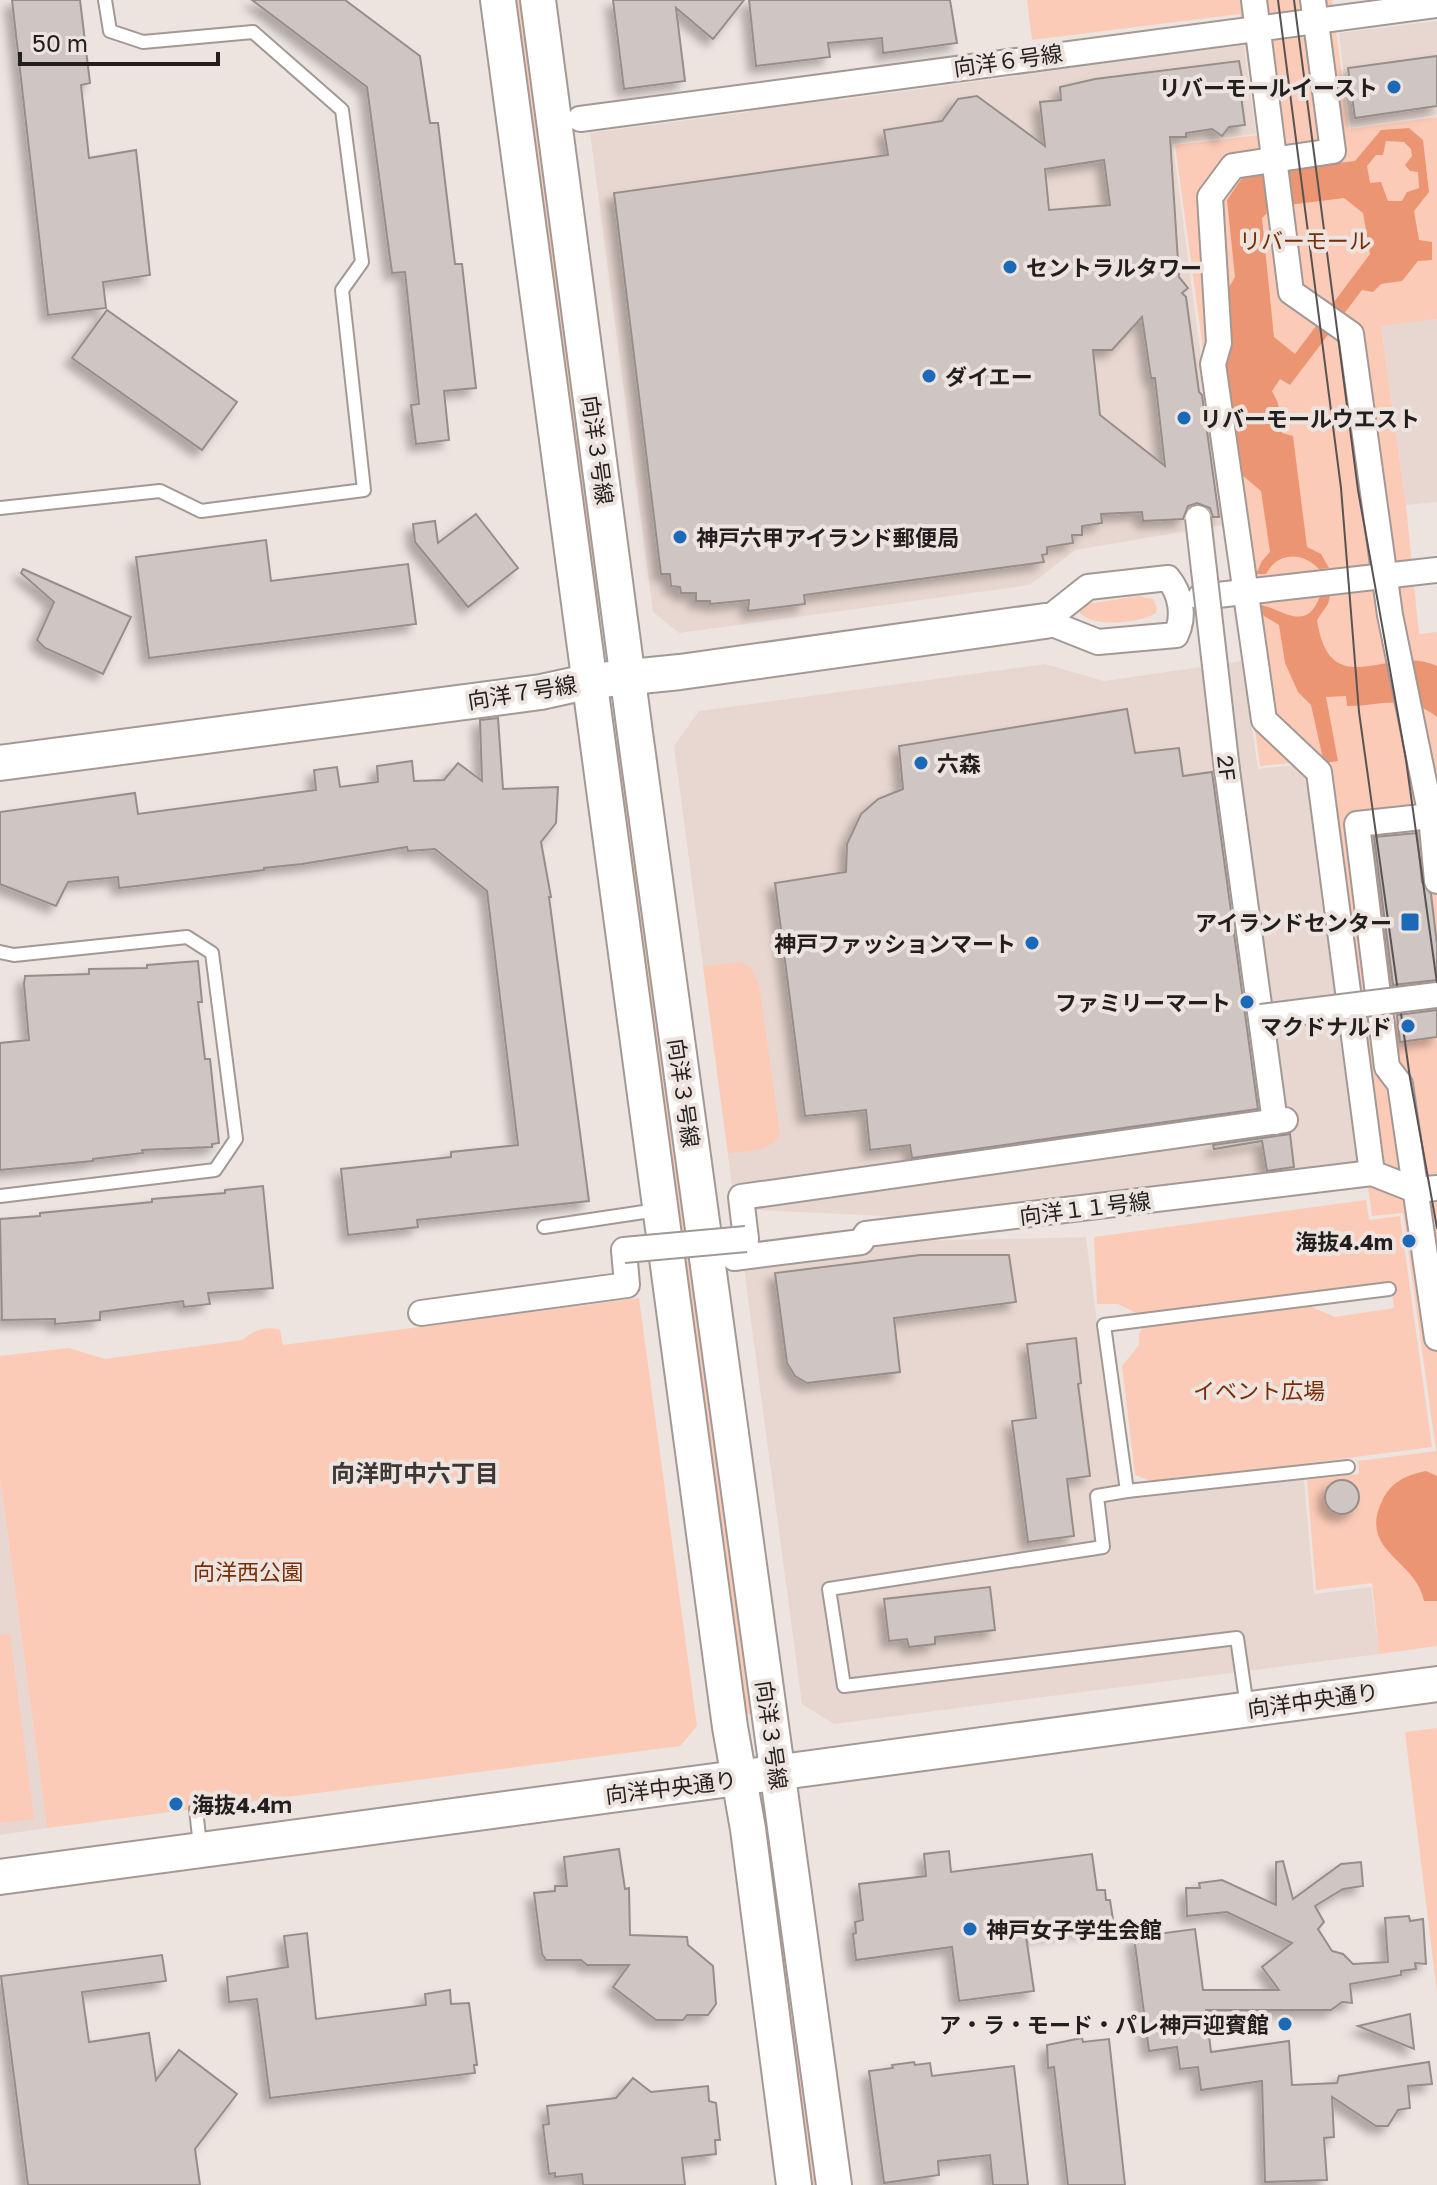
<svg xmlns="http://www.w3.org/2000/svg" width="1437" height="2185" viewBox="0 0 1437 2185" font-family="'Golos Text','Noto Sans JP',sans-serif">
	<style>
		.built { fill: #e8d7d0 }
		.green { fill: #fccbb7 }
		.water { fill: #ec9573; fill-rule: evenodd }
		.building { fill: #cfc5c2; stroke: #978e8a; stroke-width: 2; fill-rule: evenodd; filter: url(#shadow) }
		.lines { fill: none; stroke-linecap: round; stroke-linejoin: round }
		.lane-casing { stroke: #a29995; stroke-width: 16 }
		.street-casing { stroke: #a29995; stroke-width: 28 }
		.secondary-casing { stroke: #a29995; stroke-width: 38 }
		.lane { stroke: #fff; stroke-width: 12 }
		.street { stroke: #fff; stroke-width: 24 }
		.secondary { stroke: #fff; stroke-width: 34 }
		.tram { stroke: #595453; stroke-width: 2 }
		.street-bridge-casing { stroke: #a29995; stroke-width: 28; stroke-linecap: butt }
		.street-bridge { stroke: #fff; stroke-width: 24 }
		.poi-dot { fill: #1a6ab9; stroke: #ede4e0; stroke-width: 3 }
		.labels { text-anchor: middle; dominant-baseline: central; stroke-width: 8; stroke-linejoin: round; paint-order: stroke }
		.street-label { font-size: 22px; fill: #221f1e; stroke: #ede4e0 }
		.poi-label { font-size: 22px; font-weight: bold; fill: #221f1e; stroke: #ede4e0; text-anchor: end }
		.park-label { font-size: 22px; fill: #792d04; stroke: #ede4e0 }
		.neighbourhood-label { font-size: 24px; font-weight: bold; fill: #3e3734; stroke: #ede4e0 }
	</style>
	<defs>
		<filter id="shadow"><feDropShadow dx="-7" dy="7" stdDeviation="4" flood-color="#0004"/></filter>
	</defs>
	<rect width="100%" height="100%" fill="#ede4e0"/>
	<g class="built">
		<polygon points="1437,21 1437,115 1350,128 1339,33"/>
		<polygon points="1244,45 1256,134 1173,144 1223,525 1075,550 1030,585 679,633 653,612 590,133 749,112 748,100 836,87 839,100"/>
		<polygon points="1437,319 1437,502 1406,505 1381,325"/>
		<polygon points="1242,661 1258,769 1308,764 1362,1170 925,1218 735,1209 674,746 699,711 1045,664 1104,681"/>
		<polygon points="1086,1237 1120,1500 1304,1480 1314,1594 1371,1587 1379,1654 834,1724 802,1704 743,1261 914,1241"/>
		<polygon points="0,1478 47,1828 0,1835"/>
	</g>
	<g class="green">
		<polygon points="515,0 524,0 604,614 595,615"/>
		<polygon points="1027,0 1332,0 1349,129 1437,117 1437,319 1381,326 1406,505 1419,634 1437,632 1437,1646 1379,1654 1372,1583 1316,1590 1307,1480 1359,1474 1358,1461 1436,1451 1403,1213 1372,1216 1311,761 1260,766 1175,145 1259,135 1240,14 1032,40"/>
		<path d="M1139,596L1153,599L1157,608L1156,613C1141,623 1092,628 1080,613V609L1087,604Z"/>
		<polygon points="618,742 754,1713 745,1715 609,744"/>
		<path d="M741,962L751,968L759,984L780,1134C770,1153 748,1151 728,1153L703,966Z"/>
		<polygon points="1366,1200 1369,1220 1400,1216 1432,1447 1156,1483 1135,1475 1122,1366 1139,1345 1139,1334 1143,1327 1307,1305 1335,1317 1394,1308 1391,1284 1136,1313 1118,1304 1097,1304 1094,1237"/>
		<path d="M639,1298L697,1726L680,1746L47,1828L0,1478V1356L69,1348L105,1359L242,1340C253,1331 266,1325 280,1330L283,1345Z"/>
		<polygon points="10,1634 34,1819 0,1823 0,1635"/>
		<polygon points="1437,1728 1437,1993 1405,1732"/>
		<polygon points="762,1840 770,1840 818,2185 809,2185"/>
	</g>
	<g class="water">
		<path d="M1409,128L1423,140L1429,192L1414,211L1419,240L1432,242V260L1418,261L1402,281L1381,284L1373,292L1362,290L1290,385L1280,379L1272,391L1278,403L1282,433L1293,436L1307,547L1321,554L1329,568L1319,569C1303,552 1278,551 1266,574H1256L1262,561L1270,552L1261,491L1235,469L1223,371L1227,364L1230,342L1228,289L1235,277L1227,200L1244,175L1355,161L1381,130ZM1386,141L1404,142L1411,149L1412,156L1405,165L1410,171L1418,172L1419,188L1407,192L1402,201H1388L1381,182L1370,183L1367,166L1376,155H1383ZM1344,198L1363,213L1370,254L1295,354L1274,337L1262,218L1273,207Z"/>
		<path d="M1320,596H1330L1328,604L1317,620C1330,706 1389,643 1437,666V717C1407,693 1381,706 1347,706L1346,696L1326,697L1338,761L1324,763L1311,705L1298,692L1285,663L1279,625L1264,616L1257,605C1279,604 1305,637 1320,596Z"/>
		<path d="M1426,1471L1437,1476V1601H1424C1416,1559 1358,1552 1382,1501C1391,1482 1406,1475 1426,1471Z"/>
	</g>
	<g class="building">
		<polygon points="12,0 80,0 90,83 81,85 89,158 136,150 150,275 103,282 106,308 48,315"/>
		<polygon points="252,0 345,0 420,56 430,123 438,123 455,264 462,264 476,388 444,391 449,440 416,444 411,405 419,404 405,272 392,273 367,87"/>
		<polygon points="613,0 744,0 713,39 676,8 685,81 624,89"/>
		<polygon points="749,0 950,0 957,43 883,53 882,38 828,43 830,57 756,66"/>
		<polygon points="1437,56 1437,106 1355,118 1348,68"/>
		<path d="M1239,61L1245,94L1241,96L1245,125L1229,127L1222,136L1212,129L1186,133V137H1170L1179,277L1188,288L1182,293L1186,297L1199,392L1202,395L1219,517H1213L1210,508L1197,503L1188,506L1183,519L1143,521L1142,512L1101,514L1102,523L1082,526V535H1072L1073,543L1047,547V554L1042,555L1044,562L804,595L805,604L748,611L749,600L710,604V601H696V593H681L680,587L671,586L670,574H661L614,193L888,155L884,130L942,121L958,99L977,96L1045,146L1040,102L1061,100L1060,87L1095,79ZM1104,160L1110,205L1049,210L1045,169ZM1142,317L1151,378H1155L1165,466L1100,415L1093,350H1112Z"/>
		<polygon points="107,310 237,402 202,450 72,358"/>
		<polygon points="476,514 518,568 468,607 415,542 413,524 435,521 438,543"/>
		<polygon points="266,540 271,581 408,564 416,624 149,658 136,557"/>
		<polygon points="23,569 131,617 103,674 45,648 37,640 54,602 21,573"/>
		<polygon points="1127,709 1135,753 1179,748 1183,776 1212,772 1258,1109 912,1158 910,1145 870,1150 866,1110 805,1116 775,883 846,872 847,844 861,814 878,799 903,789 899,746"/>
		<polygon points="498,718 503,789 558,787 556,823 541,842 551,897 549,897 589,1201 417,1220 418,1227 348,1235 341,1169 451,1157 451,1152 518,1145 487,891 435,849 408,851 407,847 302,864 264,868 264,870 145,885 119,888 118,877 68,882 56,906 0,884 0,812 135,793 138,814 316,790 314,770 337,767 340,787 378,782 377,766 412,761 414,781 444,780 458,763 482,781 480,720"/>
		<polygon points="1417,833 1422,882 1431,894 1437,945 1437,980 1393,985 1374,837"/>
		<polygon points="198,961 202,1002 198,1002 205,1059 210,1059 219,1143 212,1144 212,1147 142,1150 143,1153 93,1159 93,1161 0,1170 0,1043 29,1040 24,984 25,976 89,974 89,969 147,968 147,965"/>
		<polygon points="1437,1010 1437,1037 1400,1042 1397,1015"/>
		<polygon points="1290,1134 1294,1167 1267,1171 1262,1141 1214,1149 1213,1145"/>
		<polygon points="263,1186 273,1288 208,1293 210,1304 184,1307 183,1301 100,1312 100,1320 55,1324 55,1319 2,1320 0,1219 40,1216 40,1213 152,1202 152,1199 225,1193 225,1190"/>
		<polygon points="920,1255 1009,1255 1016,1302 894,1318 900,1372 807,1383 795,1376 787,1363 775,1273"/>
		<polygon points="1076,1338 1081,1383 1078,1384 1090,1476 1067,1479 1074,1536 1028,1542 1012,1421 1036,1418 1027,1344"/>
		<circle cx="1342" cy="1497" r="17"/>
		<polygon points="990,1587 995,1630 935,1637 935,1644 909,1647 907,1639 889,1641 884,1599"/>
		<polygon points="619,1849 625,1889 629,1888 630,1935 687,1937 688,1945 713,1966 716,2004 708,2015 687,2015 683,2020 656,2020 613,1987 629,1965 587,1965 581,1960 546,1960 542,1954 534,1893 555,1891 555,1886 567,1886 564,1857"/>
		<polygon points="949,1851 951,1872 1092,1854 1097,1890 1105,1890 1106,1900 1110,1900 1114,1926 1026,1936 1034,1991 959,2001 952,1947 856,1960 853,1934 856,1933 855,1922 863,1920 859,1884 926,1876 924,1854"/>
		<polygon points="1283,1861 1293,1899 1341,1864 1361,1862 1363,1886 1343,1889 1315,1906 1324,1922 1318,1929 1332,1951 1343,1954 1353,1964 1388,1962 1385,1918 1409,1916 1410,1921 1423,1919 1426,1964 1415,1963 1416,1969 1401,1971 1401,1975 1350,1984 1352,2003 1342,2002 1331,2010 1206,2010 1211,2052 1289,2041 1292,2085 1337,2083 1339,2076 1429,2062 1432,2084 1408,2086 1410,2108 1398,2110 1388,2126 1376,2126 1332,2097 1334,2137 1324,2138 1327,2180 1265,2182 1262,2081 1201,2090 1198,2067 1180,2069 1177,2047 1149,2051 1134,1937 1195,1929 1203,1990 1279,1990 1262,1967 1292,1943 1227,1912 1187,1916 1186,1888 1200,1888 1199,1883 1222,1880 1276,1905 1276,1862"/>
		<polygon points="307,1933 316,2019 426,2005 425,1994 450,1990 451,2004 469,2003 477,2065 474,2065 475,2073 270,2098 257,1999 229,2002 227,1977 288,1967 284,1936"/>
		<polygon points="162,1955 166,1981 82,1992 89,2042 149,2033 156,2080 179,2050 237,2094 195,2149 200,2185 28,2185 1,1976"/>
		<polygon points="1410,2014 1414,2049 1358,2026"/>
		<polygon points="1082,2038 1083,2042 1109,2039 1125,2185 1068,2185 1054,2067 1048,2068 1047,2045"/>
		<polygon points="914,2062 915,2065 930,2063 932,2076 1014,2066 1028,2185 993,2185 990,2155 938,2161 939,2175 884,2183 869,2071 893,2068 892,2065"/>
		<polygon points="633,2078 651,2092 708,2086 709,2101 716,2103 720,2140 715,2140 716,2154 682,2158 685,2185 583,2185 582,2174 555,2177 555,2173 549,2174 543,2125 549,2124 547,2106 616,2098"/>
	</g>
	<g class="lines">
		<g class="lane-casing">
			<g id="lane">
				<polyline points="0,508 160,491 201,511 364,490 342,290 362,262 342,110 253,32 143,42 110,31 105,0"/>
				<polyline points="0,952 14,955 187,937 212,953 236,1139 215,1170 0,1196"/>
				<polyline points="544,1227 657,1210"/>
				<polyline points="1348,1467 1127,1491 1104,1325 1389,1289"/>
				<polyline points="1127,1491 1097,1496 1103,1547 829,1589 844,1686 1237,1638 1247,1707"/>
				<polyline points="196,1809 200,1846"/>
			</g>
		</g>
		<g class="street-casing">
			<g id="street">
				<polyline points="1254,0 1291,292 1351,334 1390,615 1431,816 1357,824 1387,1067 1400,1084 1437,1338"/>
				<polyline points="1313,0 1333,151 1233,166 1210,197 1219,343 1213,364 1264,720 1319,772 1372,1173"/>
				<polyline points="580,119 1437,5"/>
				<path d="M1168,578C1181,594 1185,616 1176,635L1098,642L1045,621L1088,587Z"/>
				<polyline points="1200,597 1437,570"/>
				<polyline points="1227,770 1275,1122"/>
				<polyline points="1431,816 1437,881"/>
				<polyline points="746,1239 741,1197 1285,1120"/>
				<polyline points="734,1258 861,1242 866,1234 1372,1173 1415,1190 1437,1188"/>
				<polyline points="421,1313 627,1285 624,1250"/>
			</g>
		</g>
		<g class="secondary-casing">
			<g id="secondary">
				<polyline points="498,0 730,1727 748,1829 794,2185"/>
				<polyline points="538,0 635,733 834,2185"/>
				<polyline points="0,763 541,692 591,681 680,672 1045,621"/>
				<path d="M0,1877C479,1810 958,1747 1437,1684"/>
			</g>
		</g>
		<use href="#lane" class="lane"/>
		<use href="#street" class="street"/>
		<use href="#secondary" class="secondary"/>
		<g class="tram">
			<polyline points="1278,0 1341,488 1359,712 1410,1078 1437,1228"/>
			<polyline points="1294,0 1358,490 1406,760 1437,983"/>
		</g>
		<g class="street-bridge-casing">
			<g id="street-bridge">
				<polyline points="1198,518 1227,770"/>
				<polyline points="1261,1017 1437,995"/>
				<polyline points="624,1250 746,1239"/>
			</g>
		</g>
		<use href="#street-bridge" class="street-bridge"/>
	</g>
	<g class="poi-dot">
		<circle cx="1394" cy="87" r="8"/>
		<circle cx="1010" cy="267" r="8"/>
		<circle cx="929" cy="376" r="8"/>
		<circle cx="1184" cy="418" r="8"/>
		<circle cx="680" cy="537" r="8"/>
		<circle cx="921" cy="763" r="8"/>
		<rect x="1400" y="912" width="20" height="20" rx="4"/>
		<circle cx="1032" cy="943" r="8"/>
		<circle cx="1247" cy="1002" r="8"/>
		<circle cx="1408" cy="1026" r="8"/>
		<circle cx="1409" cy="1241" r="8"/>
		<circle cx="176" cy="1804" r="8"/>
		<circle cx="970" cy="1929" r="8"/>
		<circle cx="1285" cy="2024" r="8"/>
	</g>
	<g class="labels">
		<g class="street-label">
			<text transform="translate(1008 60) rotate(-8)">向洋６号線</text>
			<text transform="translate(598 450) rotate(82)">向洋３号線</text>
			<text transform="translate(522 692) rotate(-9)">向洋７号線</text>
			<text transform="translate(1227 768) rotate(83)">2F</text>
			<text transform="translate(684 1093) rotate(82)">向洋３号線</text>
			<text transform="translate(1085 1208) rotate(-7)">向洋１１号線</text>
			<text transform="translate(1313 1700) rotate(-8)">向洋中央通り</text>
			<text transform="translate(772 1735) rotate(82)">向洋３号線</text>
			<text transform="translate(671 1787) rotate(-7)">向洋中央通り</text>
		</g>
		<g class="poi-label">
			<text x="1378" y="87">リバーモールイースト</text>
			<text x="1026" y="267" text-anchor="start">セントラルタワー</text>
			<text x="945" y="376" text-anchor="start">ダイエー</text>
			<text x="1200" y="418" text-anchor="start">リバーモールウエスト</text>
			<text x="696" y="537" text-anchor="start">神戸六甲アイランド郵便局</text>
			<text x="937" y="763" text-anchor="start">六森</text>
			<text x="1392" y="922">アイランドセンター</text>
			<text x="1016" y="943">神戸ファッションマート</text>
			<text x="1231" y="1002">ファミリーマート</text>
			<text x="1392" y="1026">マクドナルド</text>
			<text x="1393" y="1241">海抜4.4m</text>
			<text x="192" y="1804" text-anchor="start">海抜4.4ｍ</text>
			<text x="986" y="1929" text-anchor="start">神戸女子学生会館</text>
			<text x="1269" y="2024">ア・ラ・モード・パレ神戸迎賓館</text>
		</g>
		<g class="park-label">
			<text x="1305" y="240">リバーモール</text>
			<text x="1259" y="1390">イベント広場</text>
			<text x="248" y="1571">向洋西公園</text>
		</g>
		<g class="neighbourhood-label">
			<text x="415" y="1472">向洋町中六丁目</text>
		</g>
	</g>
	<path d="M20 52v12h198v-12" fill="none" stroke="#221f1e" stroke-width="4"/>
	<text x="32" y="52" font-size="24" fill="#221f1e" stroke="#ede4e0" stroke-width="6" paint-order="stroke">50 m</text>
</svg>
